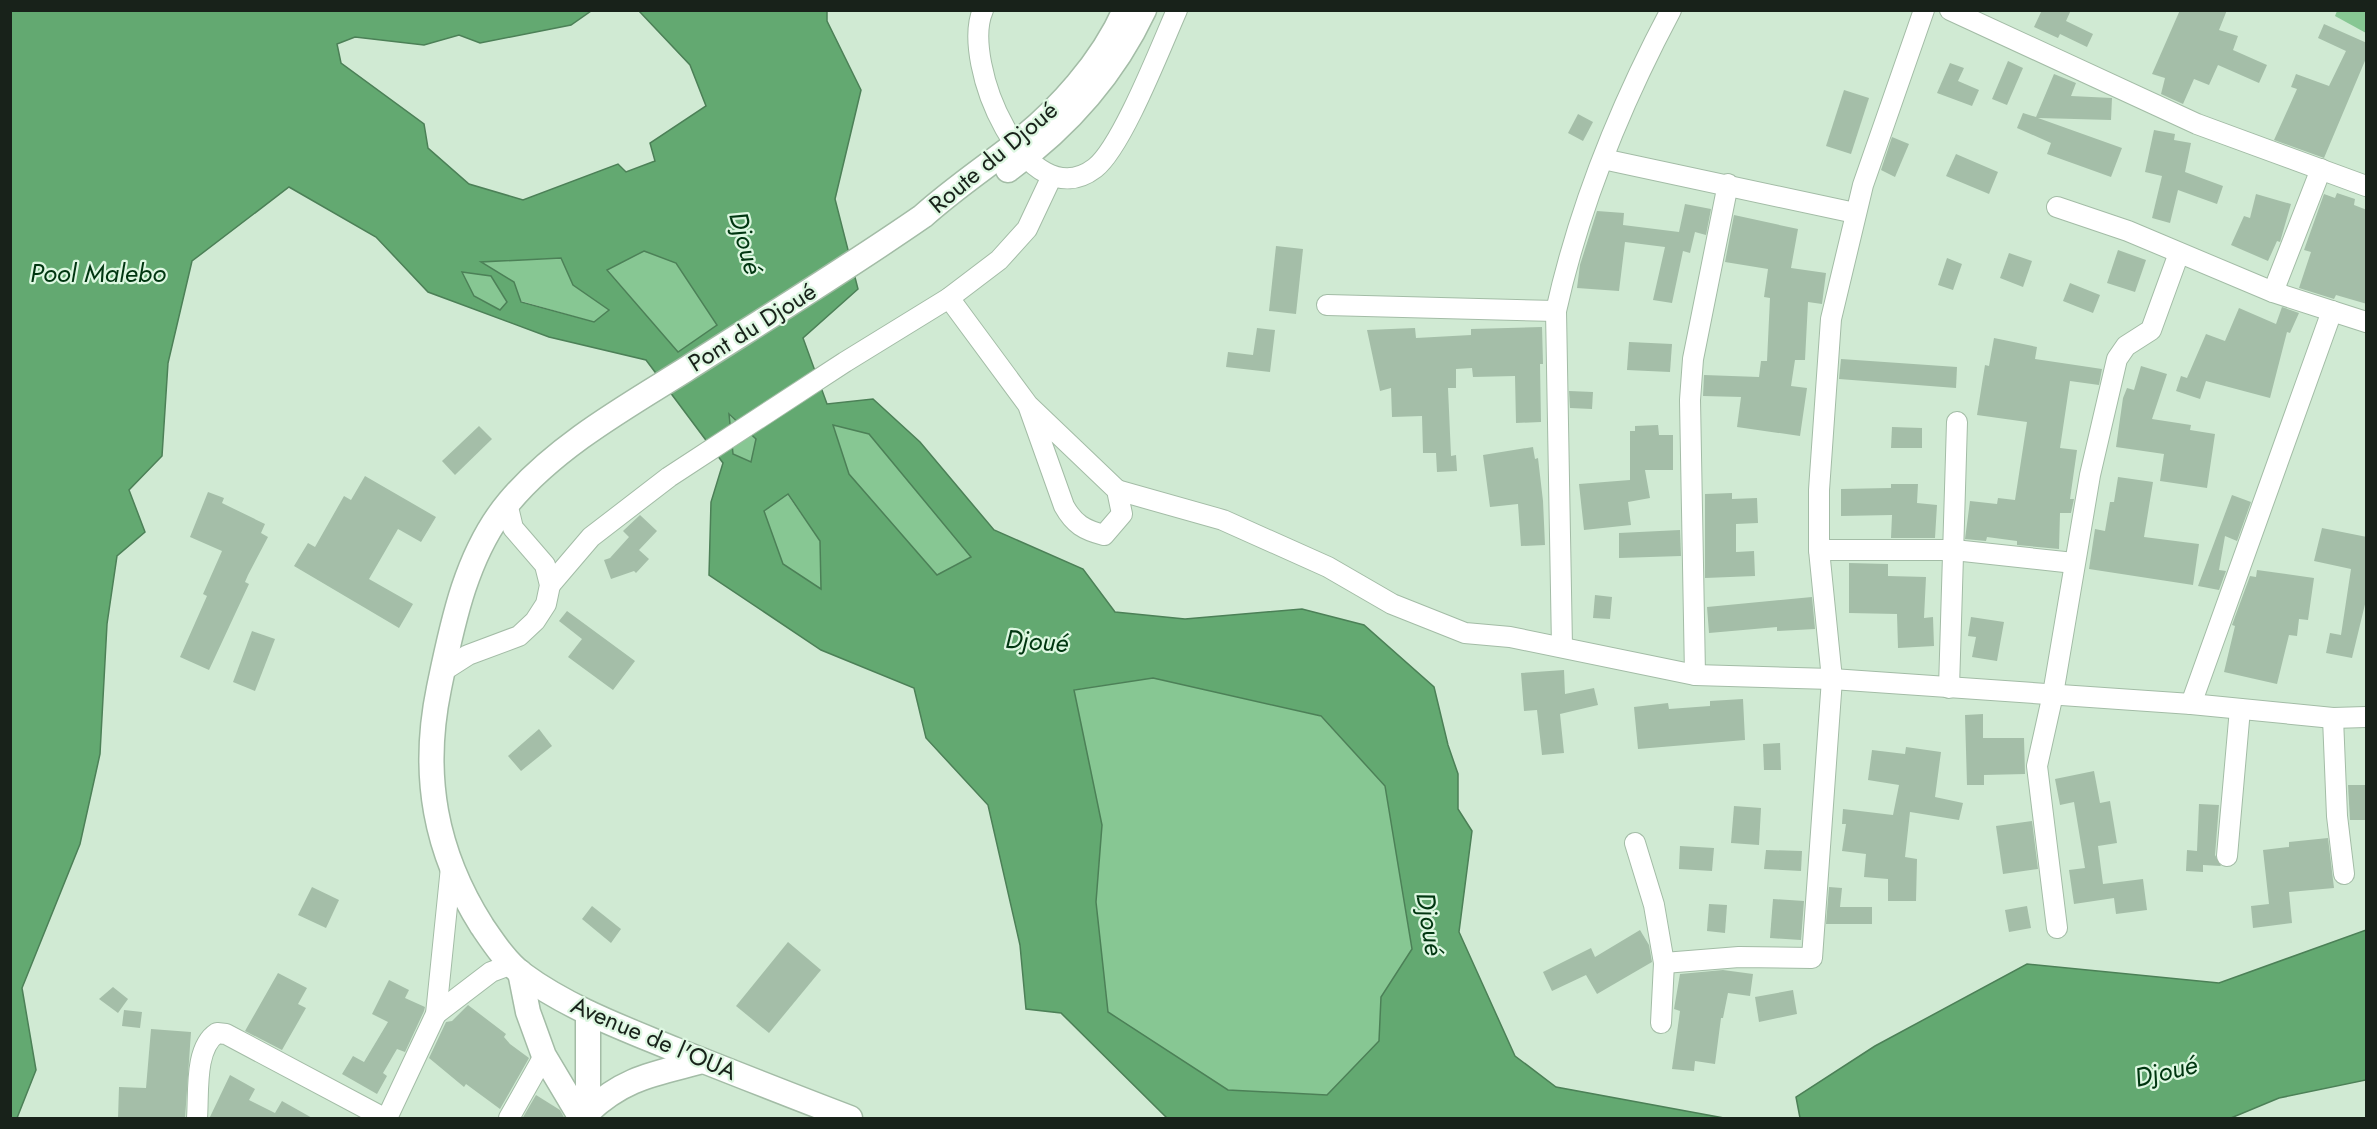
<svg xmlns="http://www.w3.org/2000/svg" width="2377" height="1129" viewBox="0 0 2377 1129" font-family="Jost,sans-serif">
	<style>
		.green { fill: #87c793 }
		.water { fill: #63a971; stroke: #4c8057; stroke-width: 1.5; fill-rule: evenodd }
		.building { fill: #a4bea8 }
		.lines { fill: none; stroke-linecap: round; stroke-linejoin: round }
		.minor-casing { stroke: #a3bca6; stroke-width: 22 }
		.major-casing { stroke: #a3bca6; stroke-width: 27 }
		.minor { stroke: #fff; stroke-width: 20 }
		.major { stroke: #fff; stroke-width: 24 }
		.labels { text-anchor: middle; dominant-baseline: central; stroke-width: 4.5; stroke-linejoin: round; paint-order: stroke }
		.street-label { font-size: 24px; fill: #18221a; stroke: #ddf7e1 }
		.water-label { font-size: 26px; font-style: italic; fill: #003510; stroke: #ddf7e1 }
	</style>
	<rect width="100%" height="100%" fill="#d0ead3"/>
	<g class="green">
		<polygon points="2337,11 2366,11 2366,33 2335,16"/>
		<polygon points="644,251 676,263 717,325 678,352 607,269"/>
		<polygon points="561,258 573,285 609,310 594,322 521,301 480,262"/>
		<polygon points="462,271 491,276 507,303 500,310 474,296"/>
		<polygon points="728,414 756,439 751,462 733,454"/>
		<polygon points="833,425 869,434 971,557 937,575 849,474"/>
		<polygon points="787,494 820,541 821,590 783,564 764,511"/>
		<polygon points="1153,678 1320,716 1385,786 1412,949 1381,997 1379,1041 1327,1095 1228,1090 1107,1012 1096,902 1102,825 1074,690"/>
	</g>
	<g class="water">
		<path d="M10,11H591L571,25L480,43L459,35L424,45L355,37L337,44L341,63L424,124L428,148L469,184L523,200L618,164L626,172L655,161L650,143L706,106L690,65L639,11H634H827V21L861,90L835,199L858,289L803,338L827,404L873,399L920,442L994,530L1083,569L1115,612L1185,619L1302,609L1364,625L1434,687L1448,745L1458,774V809L1472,831L1459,932L1515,1056L1556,1087L1724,1118H1167L1061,1013L1026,1009L1020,945L988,805L926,738L914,688L821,650L709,575L711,502L723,463L646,360L549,337L428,292L376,237L289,187L192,261L168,363L162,456L129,490L145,532L117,556L107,624L100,754L80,844L22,988L36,1070L17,1118H11ZM644,251L676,263L717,325L678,352L607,270ZM561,258L573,285L609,310L594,322L521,302L514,282L481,262ZM462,272L491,276L507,302L500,310L474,296ZM729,414L756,439L751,462L733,454ZM833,425L869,434L971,557L937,575L849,474ZM788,494L820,541L821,589L783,564L764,511ZM1153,678L1321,716L1385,786L1412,949L1381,997L1379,1041L1327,1095L1228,1090L1108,1012L1096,902L1102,825L1074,690Z"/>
		<polygon points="2366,930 2366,1080 2279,1098 2231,1118 1800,1118 1796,1097 1875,1046 2027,964 2219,983"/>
	</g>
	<g class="building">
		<polygon points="2042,10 2071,10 2066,21 2093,34 2087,47 2060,34 2058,38 2034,27"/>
		<polygon points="2180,10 2227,10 2219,30 2238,36 2233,50 2267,65 2259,83 2218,65 2209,85 2194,79 2183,104 2161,94 2165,78 2152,74"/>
		<polygon points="2324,24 2367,43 2367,56 2324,158 2274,140 2297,89 2291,87 2296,74 2329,86 2346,51 2318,38"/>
		<polygon points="2008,61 2023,68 2007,105 1992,99"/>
		<polygon points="1950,63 1964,68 1958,81 1979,90 1972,106 1937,93"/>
		<polygon points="2054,74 2076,83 2071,96 2112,98 2111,120 2038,118 2122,148 2111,177 2047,154 2051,143 2017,128 2023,113 2036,117"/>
		<polygon points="1844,90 1869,98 1851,154 1826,146"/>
		<polygon points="1578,114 1593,122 1583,141 1568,133"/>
		<polygon points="2154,130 2175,134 2174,140 2191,143 2185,172 2223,186 2217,204 2178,190 2170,223 2152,218 2162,176 2145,172"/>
		<polygon points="1892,137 1909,144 1895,177 1881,170"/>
		<polygon points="1956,154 1998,172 1989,194 1946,176"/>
		<polygon points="2337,193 2355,199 2354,205 2367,210 2367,304 2336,295 2334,299 2299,288 2311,252 2304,250 2324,194 2335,198"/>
		<polygon points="2256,194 2291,204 2280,242 2277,241 2268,261 2231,245 2244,216 2250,218"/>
		<polygon points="1685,204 1711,209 1706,235 1695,232 1690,253 1683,251 1672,303 1653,300 1665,247 1625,242 1619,291 1577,288 1580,265 1597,211 1624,213 1623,225 1679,232"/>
		<polygon points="1734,215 1798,229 1791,268 1826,273 1822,304 1808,302 1805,360 1795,360 1791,386 1807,388 1800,436 1737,427 1741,397 1703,396 1704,375 1759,377 1761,361 1767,361 1770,298 1764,297 1768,269 1725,262"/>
		<polygon points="1276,246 1303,249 1296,314 1269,311"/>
		<polygon points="2118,250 2146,260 2135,292 2107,283"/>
		<polygon points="2009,253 2032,261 2023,287 2000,278"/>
		<polygon points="1947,258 1962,264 1953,290 1938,285"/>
		<polygon points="2070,283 2100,295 2093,313 2063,301"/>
		<polygon points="2282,307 2299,313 2290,333 2287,332 2270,398 2206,381 2200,399 2176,391 2181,376 2187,378 2206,334 2225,341 2239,308 2276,324"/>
		<polygon points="1542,327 1543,364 1540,364 1541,422 1516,423 1515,376 1473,377 1472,368 1456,369 1456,388 1448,388 1451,456 1456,455 1457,471 1437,472 1436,453 1423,453 1422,416 1392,417 1391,388 1380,391 1367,330 1415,328 1416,338 1471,335 1471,329"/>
		<polygon points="1257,328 1275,330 1270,372 1226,367 1228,352 1253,355"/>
		<polygon points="1994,338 2037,347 2035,359 2102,369 2099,385 2070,381 2060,448 2077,450 2070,499 2074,499 2071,513 2060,513 2059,549 2017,545 2017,541 1987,537 1986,541 1965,539 1970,501 1997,504 1998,498 2015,500 2027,422 1977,415 1985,365 1989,366"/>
		<polygon points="1629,342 1672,344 1670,372 1627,370"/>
		<polygon points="1841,359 1957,367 1956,388 1839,379"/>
		<polygon points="2141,366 2167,374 2152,419 2191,425 2190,430 2215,434 2207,488 2160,481 2164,454 2116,447 2123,398 2127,388 2134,390"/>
		<polygon points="1569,391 1593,392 1592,409 1570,408"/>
		<polygon points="1658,425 1659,435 1673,435 1673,470 1645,470 1650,498 1628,502 1631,525 1584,530 1579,484 1630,480 1630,431 1635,431 1635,426"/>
		<polygon points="479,426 492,439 455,475 442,461"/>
		<polygon points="1892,427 1922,428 1922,448 1891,448"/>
		<polygon points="1533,447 1535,459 1538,458 1543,501 1545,545 1521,546 1518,504 1490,507 1483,455"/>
		<polygon points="365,476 436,517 421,542 398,529 369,579 413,604 399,628 294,566 308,543 315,547 344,496 351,500"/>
		<polygon points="2118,477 2153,482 2144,537 2199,544 2193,585 2089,569 2095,529 2105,531 2110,502 2114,502"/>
		<polygon points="1891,484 1918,484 1917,503 1937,505 1935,538 1891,538 1892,515 1841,516 1841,489 1891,488"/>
		<polygon points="208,492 224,498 222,503 265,524 261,533 268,537 248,575 245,582 249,584 209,670 180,657 207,596 203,594 222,551 190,537"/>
		<polygon points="1732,493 1732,499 1757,498 1758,523 1736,524 1736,552 1754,551 1755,576 1705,578 1705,494"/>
		<polygon points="2232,495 2251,502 2237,541 2225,536 2219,570 2226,571 2219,590 2198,586"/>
		<polygon points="640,515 657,531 639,550 649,559 636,573 634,571 611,579 604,560 610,558 629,537 623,531"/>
		<polygon points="2322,528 2367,537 2367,596 2352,658 2326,653 2330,633 2341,635 2351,569 2314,561"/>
		<polygon points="1680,530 1681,556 1619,558 1619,533"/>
		<polygon points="1849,563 1888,564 1888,576 1926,577 1924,618 1933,617 1934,646 1898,648 1897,614 1849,613"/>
		<polygon points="2257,570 2314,578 2308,620 2299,619 2297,636 2289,635 2277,684 2224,672 2235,626 2232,625 2250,576 2256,577"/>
		<polygon points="1595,595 1612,597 1610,619 1593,618"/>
		<polygon points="1812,597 1815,629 1777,631 1777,627 1709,633 1707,607"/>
		<polygon points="567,611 635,661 613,690 568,657 582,639 559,621"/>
		<polygon points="1971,617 2004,622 1997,661 1972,657 1976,637 1968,636"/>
		<polygon points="252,631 275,639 255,691 233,682"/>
		<polygon points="1564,670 1565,694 1594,688 1598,705 1560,714 1564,753 1542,755 1537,710 1524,711 1521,673"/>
		<polygon points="1743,699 1745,740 1638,749 1634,707 1668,703 1669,709 1710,706 1710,701"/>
		<polygon points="1983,714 1983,738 2024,738 2025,774 1984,775 1984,785 1967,785 1965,715"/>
		<polygon points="539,729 552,746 521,771 508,756"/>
		<polygon points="1780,743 1781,770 1764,770 1763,744"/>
		<polygon points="1906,747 1941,752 1935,797 1963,803 1959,820 1910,812 1905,857 1917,859 1916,901 1888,901 1888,879 1864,877 1866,854 1842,851 1846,824 1842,824 1843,809 1893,815 1899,785 1868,780 1872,750 1905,754"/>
		<polygon points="2094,771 2100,803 2110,801 2117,843 2098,846 2103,884 2143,879 2147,910 2116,914 2114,898 2074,904 2069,870 2085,868 2074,802 2060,805 2055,779"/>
		<polygon points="2348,785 2367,785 2367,820 2350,820"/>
		<polygon points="2199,804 2219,805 2215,855 2221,866 2203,865 2203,872 2186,871 2187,850 2197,851"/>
		<polygon points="1734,806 1761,808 1759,845 1731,843"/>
		<polygon points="2032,821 2038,869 2003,874 1996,826"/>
		<polygon points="2328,838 2334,888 2289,892 2292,923 2253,928 2251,906 2269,904 2263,850 2289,847 2289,842"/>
		<polygon points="1680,846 1714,848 1712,871 1679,869"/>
		<polygon points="1766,850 1802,851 1801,871 1764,869"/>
		<polygon points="312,887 339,900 326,928 298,915"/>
		<polygon points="1829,887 1842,888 1840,907 1872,907 1872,924 1826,924"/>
		<polygon points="1773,899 1804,901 1801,940 1770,938"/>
		<polygon points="1709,904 1727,905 1725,933 1707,931"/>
		<polygon points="592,906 621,929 611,943 582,919"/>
		<polygon points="2027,906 2031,928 2009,932 2005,910"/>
		<polygon points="1640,930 1649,945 1652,962 1597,994 1586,975 1552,991 1543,972 1591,948 1595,957"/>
		<polygon points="788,942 821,970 769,1033 736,1006"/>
		<polygon points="1723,970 1753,974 1750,996 1728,993 1723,1018 1721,1018 1715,1064 1695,1061 1694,1071 1672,1069 1680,1011 1674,1009 1680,974"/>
		<polygon points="278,973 307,988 298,1004 306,1008 282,1050 245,1031"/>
		<polygon points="389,980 409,990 405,998 425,1007 424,1011 405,1052 397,1049 383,1073 387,1076 377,1094 342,1074 353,1056 364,1062 388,1022 372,1014"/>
		<polygon points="113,987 128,999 118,1013 99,999"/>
		<polygon points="1793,990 1797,1014 1759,1022 1755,997"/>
		<polygon points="468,1005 506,1034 504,1037 510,1044 529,1058 500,1109 466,1084 464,1087 429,1058 446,1022 452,1021"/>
		<polygon points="124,1010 142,1012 140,1028 122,1026"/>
		<polygon points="151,1029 191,1032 185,1119 118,1119 119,1087 146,1088"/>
		<polygon points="230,1075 255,1089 249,1100 275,1113 282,1101 314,1119 209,1119"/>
		<polygon points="536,1095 560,1110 565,1119 522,1119"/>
	</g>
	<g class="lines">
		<g class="minor-casing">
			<g id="minor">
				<path d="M983,10C960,62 1027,220 1095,168C1122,147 1161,46 1177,10"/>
				<polyline points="1950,10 2197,124 2366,186"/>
				<polyline points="1603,159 1855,213"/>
				<polyline points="2057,207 2128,231 2273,292 2366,322"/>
				<polyline points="2273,292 2321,169"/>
				<path d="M949,298L1028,405L1064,506C1074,524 1084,530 1104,535L1122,514L1117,490L1028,405"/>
				<polyline points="1327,305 1556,311"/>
				<polyline points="1117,490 1223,520 1328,567 1392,604 1465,633 1510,637 1695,675 1832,679 2191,704 2333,718 2366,717"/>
				<polyline points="1819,550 1954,550 2074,563"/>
				<polyline points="550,585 591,537 669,477 845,362 949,298 999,260 1027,229 1052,176"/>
				<path d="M1562,647L1556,311C1579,207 1621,104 1671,10"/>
				<polyline points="443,671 468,655 519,636 535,621 546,604 550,585 545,565 513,528 507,503"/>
				<polyline points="1695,675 1690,400 1693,359 1728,184"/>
				<polyline points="1949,688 1957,422"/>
				<polyline points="2191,704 2332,311"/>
				<polyline points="2333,718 2337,816 2344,874"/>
				<polyline points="1635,843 1654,905 1664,963 1661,1023"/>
				<polyline points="2227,856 2240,709"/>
				<polyline points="2057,928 2037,766 2053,694 2090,475 2117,359 2126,346 2151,330 2179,253"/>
				<polyline points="1664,963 1739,957 1812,958 1832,679 1819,550 1819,490 1831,319 1863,185 1924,10"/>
				<polyline points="436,1014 491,972 512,964"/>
				<path d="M197,1118C199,1094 194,1048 217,1033L226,1034L384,1118"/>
				<polyline points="387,1118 436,1014 451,867"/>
				<polyline points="509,1118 544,1056"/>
			</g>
		</g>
		<g class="major-casing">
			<g id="major">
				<path d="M1008,170C1066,128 1113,76 1144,10"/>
				<polyline points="520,972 528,1012 544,1056 581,1118"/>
				<path d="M588,1112C625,1077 655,1074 703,1061"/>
				<polyline points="588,1118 588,1013"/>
				<path d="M850,1118C792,1096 734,1073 676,1050C623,1028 568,1008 522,974C506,962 493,942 482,926C435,852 421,775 439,688C452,625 466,553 509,502C555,447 624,408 685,370C765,319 845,270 923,216C952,190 983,169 1014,145C1058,111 1102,62 1125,10"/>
			</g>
		</g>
		<use href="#minor" class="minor"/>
		<use href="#major" class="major"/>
	</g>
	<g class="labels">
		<g class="street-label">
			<text transform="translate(993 157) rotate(-40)">Route du Djoué</text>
			<text transform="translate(752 327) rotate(-32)">Pont du Djoué</text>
			<text transform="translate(654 1038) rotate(23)">Avenue de l'OUA</text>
		</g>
		<g class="water-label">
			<text transform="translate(746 243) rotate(75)">Djoué</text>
			<text x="98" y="273">Pool Malebo</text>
			<text transform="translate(1037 641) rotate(4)">Djoué</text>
			<text transform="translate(1430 924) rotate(81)">Djoué</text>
			<text transform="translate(2166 1071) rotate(-13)">Djoué</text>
		</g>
	</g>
	<rect width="2377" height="1129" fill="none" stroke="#18221a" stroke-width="24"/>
</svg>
